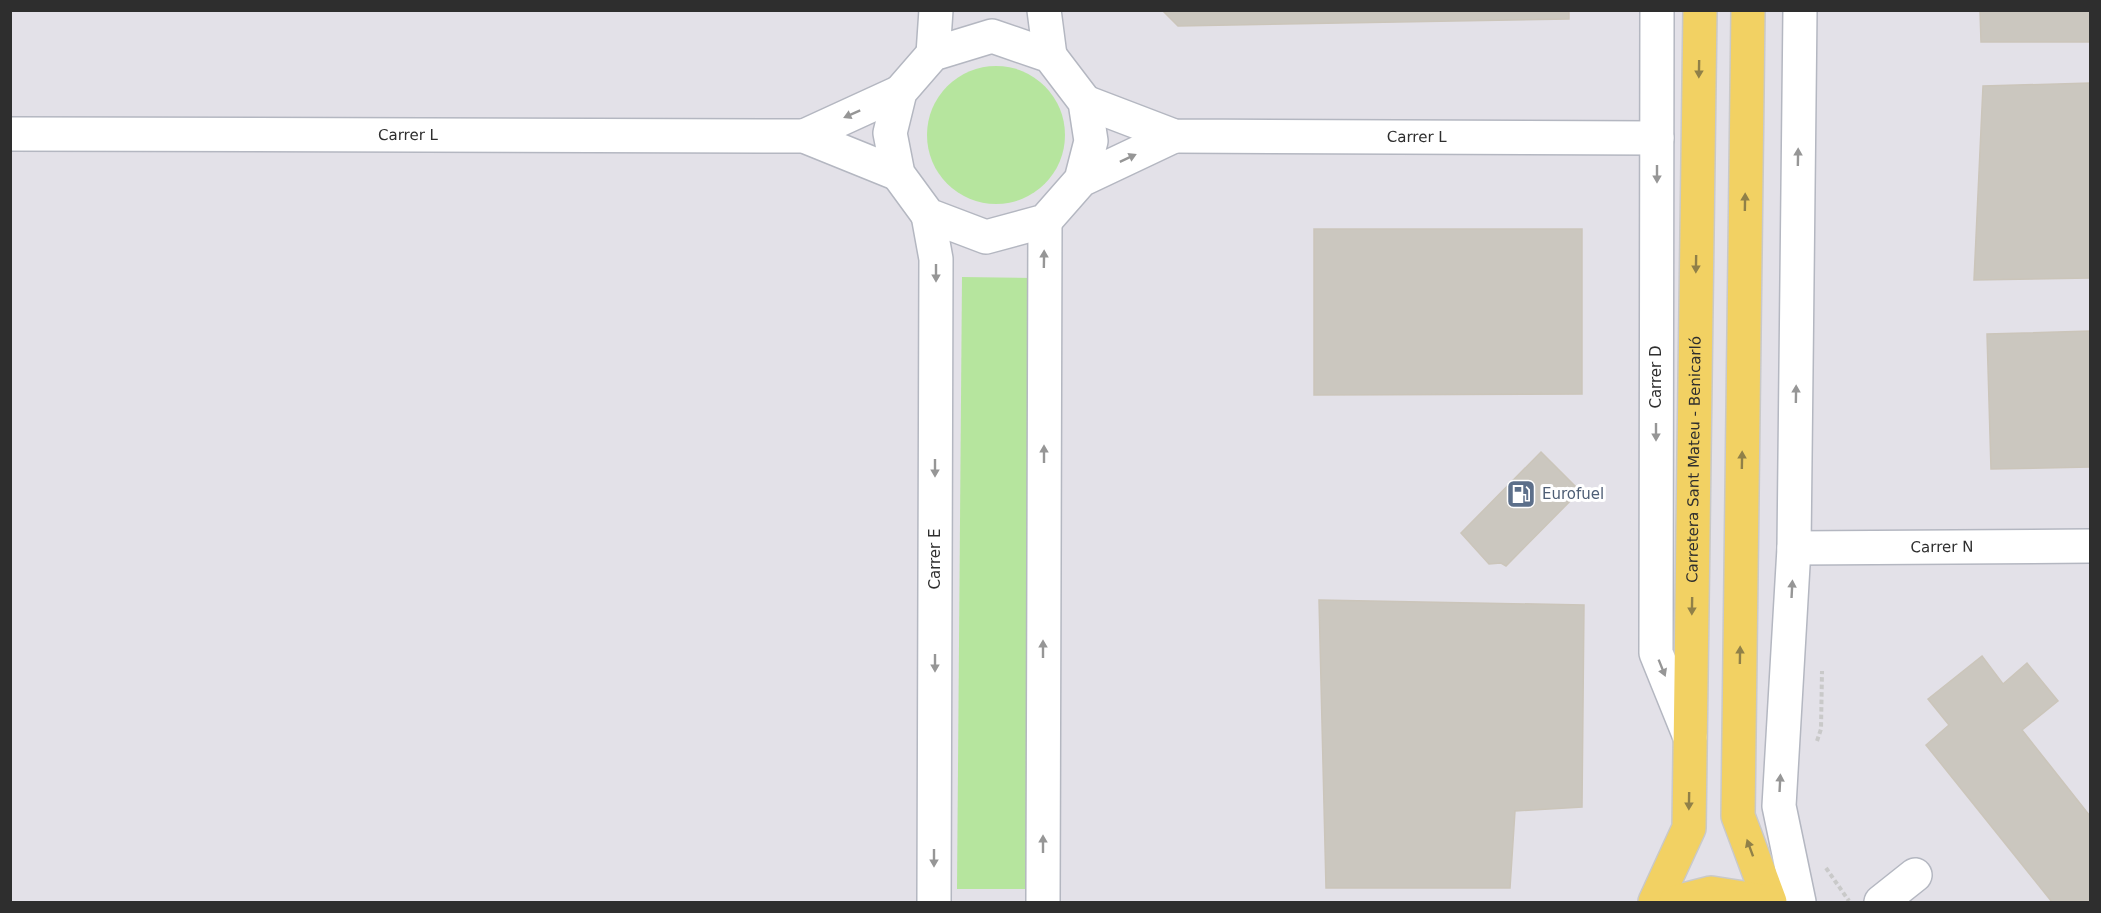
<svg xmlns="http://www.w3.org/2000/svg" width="2101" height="913" viewBox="0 0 2101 913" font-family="'DejaVu Sans',sans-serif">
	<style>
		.industrial { fill: #e3e1e8 }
		.green { fill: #b6e59e }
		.building { fill: #cbc7bf; stroke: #cbc5ba; stroke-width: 1.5 }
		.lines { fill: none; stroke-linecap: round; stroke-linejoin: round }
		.minor-casing { stroke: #b4b7c1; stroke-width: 36 }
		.major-casing { stroke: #c9c9c9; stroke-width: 36 }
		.path { stroke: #c9c9c9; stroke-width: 4; stroke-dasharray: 4.5 3; stroke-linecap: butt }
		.minor { stroke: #fff; stroke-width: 33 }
		.major { stroke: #f2d163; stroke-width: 33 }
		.oneway { fill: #908048 }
		.oneway2 { fill: #969696 }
		.labels { text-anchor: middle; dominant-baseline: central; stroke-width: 6; stroke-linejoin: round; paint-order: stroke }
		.street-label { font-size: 15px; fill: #2e2e2e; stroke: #fff }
		.service-label { font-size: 15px; fill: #4e5e75; stroke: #fff; text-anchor: start }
	</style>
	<rect width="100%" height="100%" fill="#efe9e1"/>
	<rect class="industrial" x="11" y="11" width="2079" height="891"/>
	<g class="green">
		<circle cx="996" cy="135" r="69"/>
		<polygon points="962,277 1033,278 1028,889 957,889"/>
	</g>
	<g class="building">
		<polygon points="1162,10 1569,10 1569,19 1178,26"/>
		<polygon points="1980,10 2090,10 2090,42 1981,42"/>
		<polygon points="2090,83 2090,278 1974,280 1983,86"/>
		<polygon points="1314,229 1582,229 1582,394 1314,395"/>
		<polygon points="2090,331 2090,467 1991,469 1987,334"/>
		<polygon points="1541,452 1580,491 1506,566 1501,563 1489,564 1461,533"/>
		<polygon points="1319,600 1584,605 1582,807 1515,811 1510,888 1326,888"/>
		<polygon points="1982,656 2003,684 2027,663 2058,701 2022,730 2090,816 2090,902 2052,902 1926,745 1949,725 1928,699"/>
	</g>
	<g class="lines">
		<g class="minor-casing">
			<g id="minor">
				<polyline points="1044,10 1050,56"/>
				<polyline points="1657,10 1656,653 1690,737"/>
				<polyline points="933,54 936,10"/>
				<path id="s1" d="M1085,102L1174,136L1657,138"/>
				<path id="s2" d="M10,134L804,136L898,174"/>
				<polyline points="804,136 900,92"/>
				<polyline points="1081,180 1091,141 1085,102 1050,56 992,36 933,54 900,92 890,133 898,174 928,215 986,237 1045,221 1081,180 1174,136"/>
				<polyline points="928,215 936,259 934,902"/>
				<path id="s3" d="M1794,548L2090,546"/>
				<polyline points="1043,902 1045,221"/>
				<polyline points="1799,902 1779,806 1794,548 1800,10"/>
				<polyline points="1881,902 1915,875"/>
			</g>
		</g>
		<g class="major-casing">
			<g id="major">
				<polyline points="1748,10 1738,816 1770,902"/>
				<path id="s4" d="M1655,902L1689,828L1700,10"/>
				<polyline points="1676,902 1711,893 1769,902"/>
			</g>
		</g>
		<g class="path">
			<polyline points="1817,741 1821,729 1822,671"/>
			<polyline points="1826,868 1849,901"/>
		</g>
		<use href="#minor" class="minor"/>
		<use href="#major" class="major"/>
	</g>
	<defs><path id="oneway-solid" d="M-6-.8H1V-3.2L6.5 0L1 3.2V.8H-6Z" transform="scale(1.5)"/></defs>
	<g class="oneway">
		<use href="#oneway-solid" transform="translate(1699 69) rotate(91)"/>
		<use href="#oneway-solid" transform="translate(1745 202) rotate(-89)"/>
		<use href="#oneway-solid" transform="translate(1696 264) rotate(91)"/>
		<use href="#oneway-solid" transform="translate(1742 460) rotate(-89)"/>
		<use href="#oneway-solid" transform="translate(1692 606) rotate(91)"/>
		<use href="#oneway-solid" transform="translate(1740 655) rotate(-89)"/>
		<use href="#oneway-solid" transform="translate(1689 801) rotate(91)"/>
		<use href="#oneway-solid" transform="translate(1750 848) rotate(-110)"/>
	</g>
	<g class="oneway2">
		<use href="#oneway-solid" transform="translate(852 114) rotate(156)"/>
		<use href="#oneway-solid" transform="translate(1798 157) rotate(-89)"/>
		<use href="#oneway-solid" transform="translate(1128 158) rotate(-25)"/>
		<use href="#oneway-solid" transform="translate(1657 174) rotate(90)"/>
		<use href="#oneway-solid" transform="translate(1044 259) rotate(-89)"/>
		<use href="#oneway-solid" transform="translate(936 273) rotate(90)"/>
		<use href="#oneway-solid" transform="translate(1796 394) rotate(-89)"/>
		<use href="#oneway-solid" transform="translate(1656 432) rotate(90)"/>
		<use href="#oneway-solid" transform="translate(1044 454) rotate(-90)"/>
		<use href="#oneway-solid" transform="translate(935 468) rotate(90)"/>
		<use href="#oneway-solid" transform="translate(1792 589) rotate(-87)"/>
		<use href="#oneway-solid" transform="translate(1043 649) rotate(-90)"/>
		<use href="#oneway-solid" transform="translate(935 663) rotate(90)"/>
		<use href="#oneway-solid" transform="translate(1662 668) rotate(68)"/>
		<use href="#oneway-solid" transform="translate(1780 783) rotate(-87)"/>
		<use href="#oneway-solid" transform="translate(1043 844) rotate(-90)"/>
		<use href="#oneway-solid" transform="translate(934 858) rotate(90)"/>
	</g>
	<defs>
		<g id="fuel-square" transform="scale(1.5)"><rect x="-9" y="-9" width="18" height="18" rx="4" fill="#5c6f8a" stroke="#fff"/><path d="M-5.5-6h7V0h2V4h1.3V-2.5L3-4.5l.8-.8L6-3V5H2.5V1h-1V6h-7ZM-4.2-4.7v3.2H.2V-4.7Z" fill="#fff"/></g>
	</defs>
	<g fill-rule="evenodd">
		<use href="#fuel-square" x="1521" y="494"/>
	</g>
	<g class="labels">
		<g class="street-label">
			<text stroke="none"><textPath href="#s2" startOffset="398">Carrer L</textPath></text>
			<text stroke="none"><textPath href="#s1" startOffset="338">Carrer L</textPath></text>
			<text transform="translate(1656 377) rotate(-90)">Carrer D</text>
			<text stroke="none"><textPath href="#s4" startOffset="450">Carretera Sant Mateu - Benicarló</textPath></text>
			<text stroke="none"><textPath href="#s3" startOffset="148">Carrer N</textPath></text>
			<text transform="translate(935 559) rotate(-90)">Carrer E</text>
		</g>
		<g class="service-label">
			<text x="1542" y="494">Eurofuel</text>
		</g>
	</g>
	<rect width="2101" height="913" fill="none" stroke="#2e2e2e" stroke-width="24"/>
</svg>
